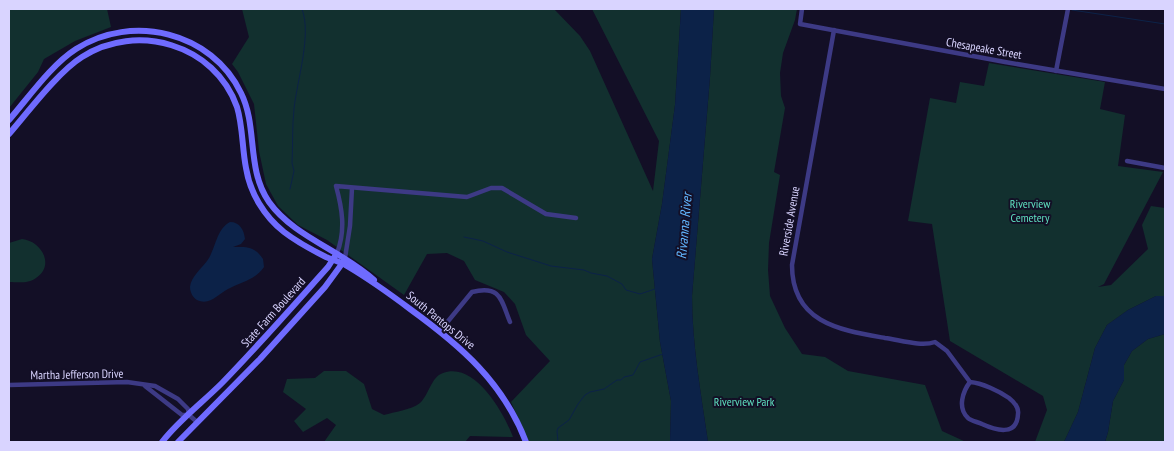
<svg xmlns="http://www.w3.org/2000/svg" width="1174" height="451" viewBox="0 0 1174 451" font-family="'PT Sans Narrow',sans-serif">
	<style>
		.green { fill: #12302f }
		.water { fill: #0c2248 }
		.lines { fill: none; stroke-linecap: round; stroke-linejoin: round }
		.stream { stroke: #0c2248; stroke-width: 1 }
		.street { stroke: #3d3a85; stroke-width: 4.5 }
		.secondary { stroke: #6f6bff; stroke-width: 6 }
		.labels { text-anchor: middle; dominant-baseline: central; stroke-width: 4; stroke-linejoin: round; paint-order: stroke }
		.street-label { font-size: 12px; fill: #d9d4ff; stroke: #130f26 }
		.park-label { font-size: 12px; fill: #5fe0c0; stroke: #130f26 }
		.water-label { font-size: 14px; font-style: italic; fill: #62b6ff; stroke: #130f26 }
	</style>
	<rect width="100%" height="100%" fill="#130f26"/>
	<g class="green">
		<polygon points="9,9 107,9 111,27 75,41 44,59 38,72 9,108"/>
		<polygon points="242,9 554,9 580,36 590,51 653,191 659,141 592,9 681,9 675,105 662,204 652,259 660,342 671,401 670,442 529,442 511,402 550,361 526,335 515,304 504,292 475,280 464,261 447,253 427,254 404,295 327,240 298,225 278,206 266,184 259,151 254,104 238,72 232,64 249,37"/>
		<path d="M714,9H797L795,20L783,53L780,73L781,96L785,108L774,172L780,175L769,243L768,270L770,296L785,328L802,354L825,357L848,371L925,385L942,431L966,442H708C701,393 692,345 692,296L710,77Z"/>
		<polygon points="989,63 1105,82 1100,109 1125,115 1118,166 1163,172 1104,284 1098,287 1111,285 1148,249 1142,225 1151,206 1165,208 1165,296 1156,296 1128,310 1107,325 1095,348 1078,412 1064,442 1035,442 1047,410 1043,396 950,341 932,224 908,221 930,98 956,103 960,82 984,86"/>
		<path d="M22,239C42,241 55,266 36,278C28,284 17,282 9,282V243Z"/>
		<polygon points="1165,334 1165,442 1105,442 1108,432 1113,401 1124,380 1124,365 1132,351 1148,339"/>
		<path d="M324,371H346L364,384L372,409L384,415C394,412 411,410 420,403C429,395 431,377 443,373C475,361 504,413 513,437L470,436L465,442H324L336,425L327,418L303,432L294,421L306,409L283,392L287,379L315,378Z"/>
	</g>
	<g class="water">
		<path d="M681,9H714L710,77L692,296C692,345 701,393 708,442H670L671,401L660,342L652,259L662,204L675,105Z"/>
		<path d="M230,222C240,222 244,230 245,239L241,244L233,247C248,247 254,246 263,259L264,267C255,280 241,282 228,289C218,294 210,306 197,300C193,298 190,292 190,287C191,277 201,269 207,261C216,249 216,229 230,222Z"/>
		<polygon points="1156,296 1165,296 1165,334 1148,339 1132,351 1124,365 1124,380 1113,401 1108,432 1105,442 1064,442 1078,412 1095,348 1107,325 1128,310"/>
	</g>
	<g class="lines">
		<g class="stream">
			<polyline points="1072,10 1165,24"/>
			<path d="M290,189L294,171L292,163C293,145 292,127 294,109C297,80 312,35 302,9"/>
			<polyline points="464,237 483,241 507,252 551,266 584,270 591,273 607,276 622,284 626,290 640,294 655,289"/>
			<polyline points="558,442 557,431 558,428 569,420 578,404 585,395 590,392 604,389 617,380 621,380 624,377 633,375 640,362 663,354"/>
		</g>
		<g class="street">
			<polyline points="802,9 800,24 1005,62 1165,89"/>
			<path d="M834,30L792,265C792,323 840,330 885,338C900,340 921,347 935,342L947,351L970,382C963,391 957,408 968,418C971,421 978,422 982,424C995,430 1017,437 1018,414C1019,408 1014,402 1009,398C999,391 982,383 970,382"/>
			<polyline points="1056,71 1068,9"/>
			<polyline points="1127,161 1165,168"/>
			<path d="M337,253C346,230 342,208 336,186L467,197L491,188H502L546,214L576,218"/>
			<polyline points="345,258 350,226 352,188"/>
			<path d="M440,331L472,292C501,285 501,300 510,322"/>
			<polyline points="9,385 127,382 155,386 178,399 188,409 189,415 197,422"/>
			<polyline points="145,386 182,415 188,415"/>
		</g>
		<g class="secondary">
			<path d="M9,120C29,97 51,65 76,49C132,13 212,32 241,93C258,127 246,169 269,202C294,237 341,250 374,280"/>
			<path d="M9,134C28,112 58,72 82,57C136,22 215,44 237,107C243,127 242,148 246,168C250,193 264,216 284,232C297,242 312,250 326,257C333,260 341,262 347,266C369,279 390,294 410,309C461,346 503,382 526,442"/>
			<path d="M162,442C179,420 202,403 222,383C258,346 293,306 328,267L335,256"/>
			<polyline points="178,442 260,359 325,287 344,261"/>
		</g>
	</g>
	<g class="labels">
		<g class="street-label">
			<text transform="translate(984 48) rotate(10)">Chesapeake Street</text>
			<text transform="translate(789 221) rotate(-80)">Riverside Avenue</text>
			<text transform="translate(273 312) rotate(-48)">State Farm Boulevard</text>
			<text transform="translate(441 320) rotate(39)">South Pantops Drive</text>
			<text transform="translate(77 374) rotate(-1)">Martha Jefferson Drive</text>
		</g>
		<g class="park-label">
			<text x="1030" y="203">Riverview<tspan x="1030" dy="14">Cemetery</tspan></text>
			<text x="744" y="401">Riverview Park</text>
		</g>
		<g class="water-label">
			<text transform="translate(684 226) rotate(-85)">Rivanna River</text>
		</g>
	</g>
	<rect width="1174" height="451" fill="none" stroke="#d9d4ff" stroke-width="20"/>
</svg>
